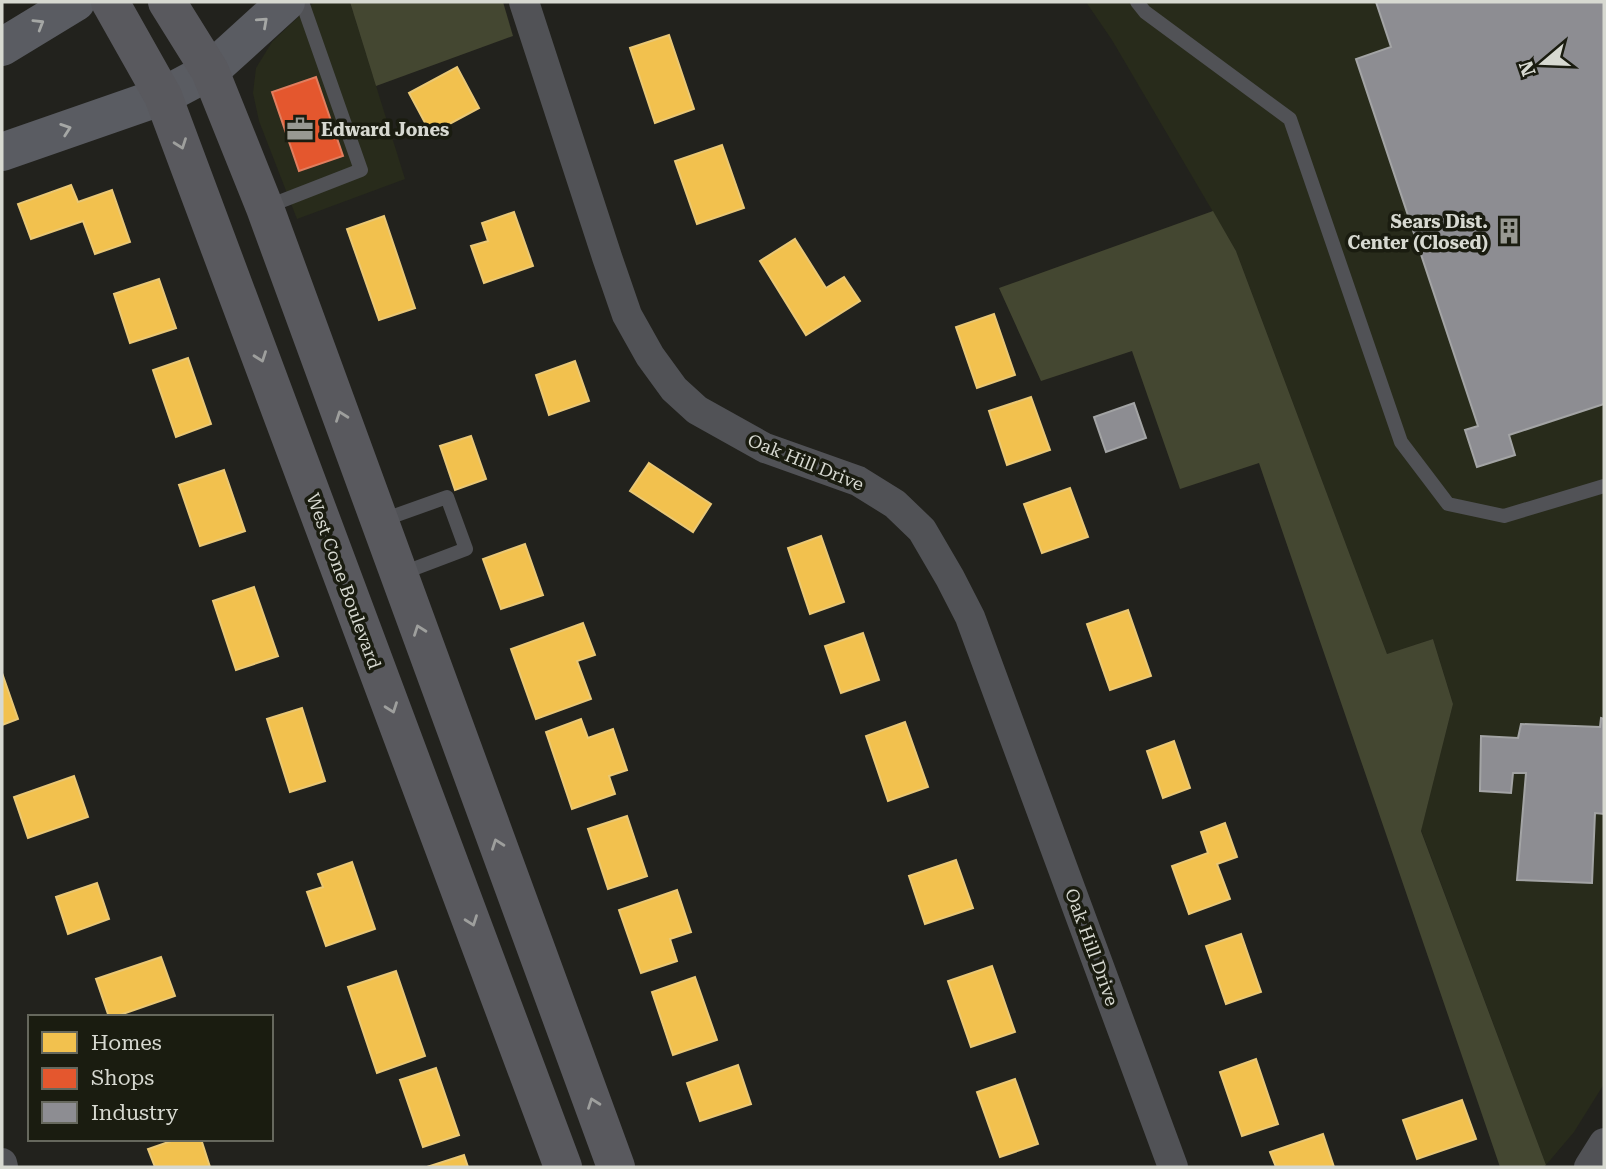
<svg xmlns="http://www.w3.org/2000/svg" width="1606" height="1169" viewBox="0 0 1606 1169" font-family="'Roboto Serif',serif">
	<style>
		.built { fill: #282b1b }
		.green { fill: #444731 }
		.homes { fill: #f2c14e; stroke: #eac875; stroke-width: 2 }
		.shops { fill: #e4572e; stroke: #e07e5f; stroke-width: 2 }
		.industry { fill: #8d8d92; stroke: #a3a4a5; stroke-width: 2 }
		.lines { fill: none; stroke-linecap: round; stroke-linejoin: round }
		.service { stroke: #515256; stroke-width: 14 }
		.minor { stroke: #515256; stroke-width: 30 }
		.secondary { stroke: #5a5c62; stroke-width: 38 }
		.primary { stroke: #59595e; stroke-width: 38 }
		.oneway { stroke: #a5a7a5 }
		.oneway2 { stroke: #9e9f9d }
		.labels { text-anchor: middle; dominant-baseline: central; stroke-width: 7; stroke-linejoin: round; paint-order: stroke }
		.poi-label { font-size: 18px; font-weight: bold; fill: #d7d9d1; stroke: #1a1c10; text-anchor: start }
		.street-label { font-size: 18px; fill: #d7d9d1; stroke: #1a1c10 }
	</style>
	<rect width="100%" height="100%" fill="#22221d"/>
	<g class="built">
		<polygon points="314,2 350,2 405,179 297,219 259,121 253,93 256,68 272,42"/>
		<polygon points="1086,2 1604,2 1604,1084 1574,1132 1546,1165 1421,830 1453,704 1433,639 1387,654 1236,251 1112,40"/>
	</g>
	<g class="green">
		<polygon points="350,2 503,2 513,36 376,86"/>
		<polygon points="1213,211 1236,251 1387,654 1433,639 1453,704 1421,831 1546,1165 1543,1167 1500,1167 1259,463 1180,489 1132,351 1041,381 999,288"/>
	</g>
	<g class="homes">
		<polygon points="669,35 694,109 655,123 630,48"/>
		<polygon points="457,67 479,108 431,134 409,93"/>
		<polygon points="722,145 744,208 697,224 675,161"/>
		<polygon points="71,185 78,202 112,190 130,242 95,254 83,221 31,239 18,204"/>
		<polygon points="514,212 533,266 484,283 471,246 488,241 482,223"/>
		<polygon points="384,216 415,308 379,320 347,229"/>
		<polygon points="795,239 826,288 844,277 860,301 806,335 760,261"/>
		<polygon points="159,279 176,328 130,343 114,294"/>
		<polygon points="994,314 1015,375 977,388 956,327"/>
		<polygon points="188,358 211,424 176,437 153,370"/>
		<polygon points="575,361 589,401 549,415 536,375"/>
		<polygon points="1031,397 1050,450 1007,465 989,411"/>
		<polygon points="471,436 486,479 455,490 440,446"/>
		<polygon points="649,463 711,504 693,532 630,491"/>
		<polygon points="224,470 245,531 200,546 179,485"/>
		<polygon points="1070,488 1088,537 1042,553 1024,504"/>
		<polygon points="821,536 844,602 810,614 788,548"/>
		<polygon points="525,544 543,595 501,609 483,559"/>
		<polygon points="254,587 278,656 236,670 213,601"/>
		<polygon points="1128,610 1151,676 1110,690 1087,624"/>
		<polygon points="583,623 595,655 577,661 591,699 536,719 511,649"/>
		<polygon points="863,633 879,680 841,693 825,646"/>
		<polygon points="2,673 18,719 2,725"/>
		<polygon points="302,708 325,781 290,792 267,719"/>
		<polygon points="581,719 588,738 613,729 627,770 609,776 615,794 572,809 546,732"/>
		<polygon points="905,722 928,787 888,801 866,736"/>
		<polygon points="1174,741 1190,788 1163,798 1147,751"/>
		<polygon points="74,776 88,817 28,838 14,797"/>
		<polygon points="627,816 647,876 608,889 588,829"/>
		<polygon points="1225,823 1237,857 1217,864 1230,899 1189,914 1172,866 1208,853 1201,832"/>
		<polygon points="956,860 973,908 925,924 909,876"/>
		<polygon points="352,862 375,929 326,946 307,892 323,887 318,874"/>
		<polygon points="97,883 109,919 68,934 56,897"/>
		<polygon points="677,890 691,932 670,939 677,961 641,973 619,910"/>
		<polygon points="1241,934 1261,992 1226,1004 1206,946"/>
		<polygon points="161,957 175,996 114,1017 109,1017 96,979"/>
		<polygon points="992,966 1015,1032 971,1047 948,981"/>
		<polygon points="396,971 425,1056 377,1073 348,987"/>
		<polygon points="695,977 717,1040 673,1055 652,992"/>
		<polygon points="1256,1059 1278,1124 1242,1136 1220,1072"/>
		<polygon points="738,1065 751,1104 700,1121 687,1083"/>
		<polygon points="436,1068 459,1135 423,1147 400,1080"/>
		<polygon points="1015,1079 1038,1144 1000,1157 977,1092"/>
		<polygon points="1462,1100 1476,1139 1417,1159 1403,1120"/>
		<polygon points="1323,1134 1334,1167 1276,1167 1270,1152"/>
		<polygon points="177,1139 201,1139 210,1167 155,1167 148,1149"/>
		<polygon points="464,1155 468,1167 427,1167"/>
	</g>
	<polygon class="shops" points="316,77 343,156 299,171 272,92"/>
	<g class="industry">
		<polygon points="1376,2 1604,2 1604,404 1509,435 1515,455 1477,467 1465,430 1478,426 1356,59 1391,47"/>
		<polygon points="1134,403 1146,438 1106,452 1094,417"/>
		<polygon points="1601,718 1604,719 1604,814 1595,813 1592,883 1517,880 1526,773 1513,773 1511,793 1480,791 1481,736 1518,738 1521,724 1600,727"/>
	</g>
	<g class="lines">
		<g class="service">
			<polyline points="1137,2 1145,12 1290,119 1401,442 1448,504 1504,516 1604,486"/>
			<polyline points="266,207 361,170 302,2"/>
			<polyline points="380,521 447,497 466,549 400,574"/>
		</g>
		<g class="minor">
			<polyline points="524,2 607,257 627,315 650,356 674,389 697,410 765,448 858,481 895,504 922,530 950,578 970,617 1173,1167"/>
			<polyline points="2,1163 3,1167"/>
			<polyline points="1589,1167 1604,1143"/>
		</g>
		<g class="secondary">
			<polyline points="2,47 76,2"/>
			<polyline points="2,152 163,96 210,71 286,2"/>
		</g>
		<g class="primary">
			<polyline points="110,2 163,96 563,1167"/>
			<polyline points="167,2 210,71 265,208 616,1167"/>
		</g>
	</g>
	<defs><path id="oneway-chevron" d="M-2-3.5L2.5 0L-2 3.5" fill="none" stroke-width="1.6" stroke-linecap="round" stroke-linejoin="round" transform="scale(1.75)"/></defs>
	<g class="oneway">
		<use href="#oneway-chevron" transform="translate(263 22) rotate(-42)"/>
		<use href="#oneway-chevron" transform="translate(39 24) rotate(-31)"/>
		<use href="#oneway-chevron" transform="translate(66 129) rotate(-19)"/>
	</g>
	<g class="oneway2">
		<use href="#oneway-chevron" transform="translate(181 144) rotate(70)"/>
		<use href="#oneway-chevron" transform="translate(261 357) rotate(70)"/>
		<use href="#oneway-chevron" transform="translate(341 416) rotate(-110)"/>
		<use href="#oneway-chevron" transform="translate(419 630) rotate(-110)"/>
		<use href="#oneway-chevron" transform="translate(392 708) rotate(70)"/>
		<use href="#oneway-chevron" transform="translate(497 844) rotate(-110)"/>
		<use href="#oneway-chevron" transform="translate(472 921) rotate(70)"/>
		<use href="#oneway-chevron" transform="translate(593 1103) rotate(-110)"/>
	</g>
	<defs>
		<g id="office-bare" transform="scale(2.1)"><path d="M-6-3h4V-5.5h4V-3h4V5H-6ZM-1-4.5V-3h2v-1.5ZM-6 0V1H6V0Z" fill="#989992" stroke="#1a1c10" stroke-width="2.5" paint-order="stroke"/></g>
		<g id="building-bare" transform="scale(2.1)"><path d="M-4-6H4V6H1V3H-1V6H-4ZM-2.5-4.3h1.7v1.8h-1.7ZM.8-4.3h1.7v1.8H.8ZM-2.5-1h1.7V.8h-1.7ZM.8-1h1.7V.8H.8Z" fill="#989992" stroke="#1a1c10" stroke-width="2.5" paint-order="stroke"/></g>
	</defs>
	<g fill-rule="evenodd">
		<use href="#office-bare" x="300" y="129"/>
		<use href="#building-bare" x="1509" y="231"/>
	</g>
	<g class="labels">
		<g class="poi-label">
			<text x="321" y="129">Edward Jones</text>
			<text x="1488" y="221" text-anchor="end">Sears Dist.<tspan x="1488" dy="21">Center (Closed)</tspan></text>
		</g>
		<g class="street-label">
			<text transform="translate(806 462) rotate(22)">Oak Hill Drive</text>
			<text transform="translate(344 581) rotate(70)">West Cone Boulevard</text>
			<text transform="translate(1092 947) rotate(70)">Oak Hill Drive</text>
		</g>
	</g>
	<rect width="1606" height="1169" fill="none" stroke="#d7d9d1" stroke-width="7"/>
	<rect x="28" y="1015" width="245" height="126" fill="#1a1c10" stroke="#66685d" stroke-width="2"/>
	<rect x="42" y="1032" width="35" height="21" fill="#f2c14e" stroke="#66685d" stroke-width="2"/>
	<text x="91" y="1050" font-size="21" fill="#d7d9d1">Homes</text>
	<rect x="42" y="1068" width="35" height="21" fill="#e4572e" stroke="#66685d" stroke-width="2"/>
	<text x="91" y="1085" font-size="21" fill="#d7d9d1">Shops</text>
	<rect x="42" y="1102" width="35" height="21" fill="#8d8d92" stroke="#66685d" stroke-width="2"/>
	<text x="91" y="1120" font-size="21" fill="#d7d9d1">Industry</text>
	<g transform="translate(1543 63) rotate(251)" stroke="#1a1c10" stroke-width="5" paint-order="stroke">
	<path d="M0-5L12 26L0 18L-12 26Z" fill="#d7d9d1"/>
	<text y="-10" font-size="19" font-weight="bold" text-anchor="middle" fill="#d7d9d1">N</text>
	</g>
</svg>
